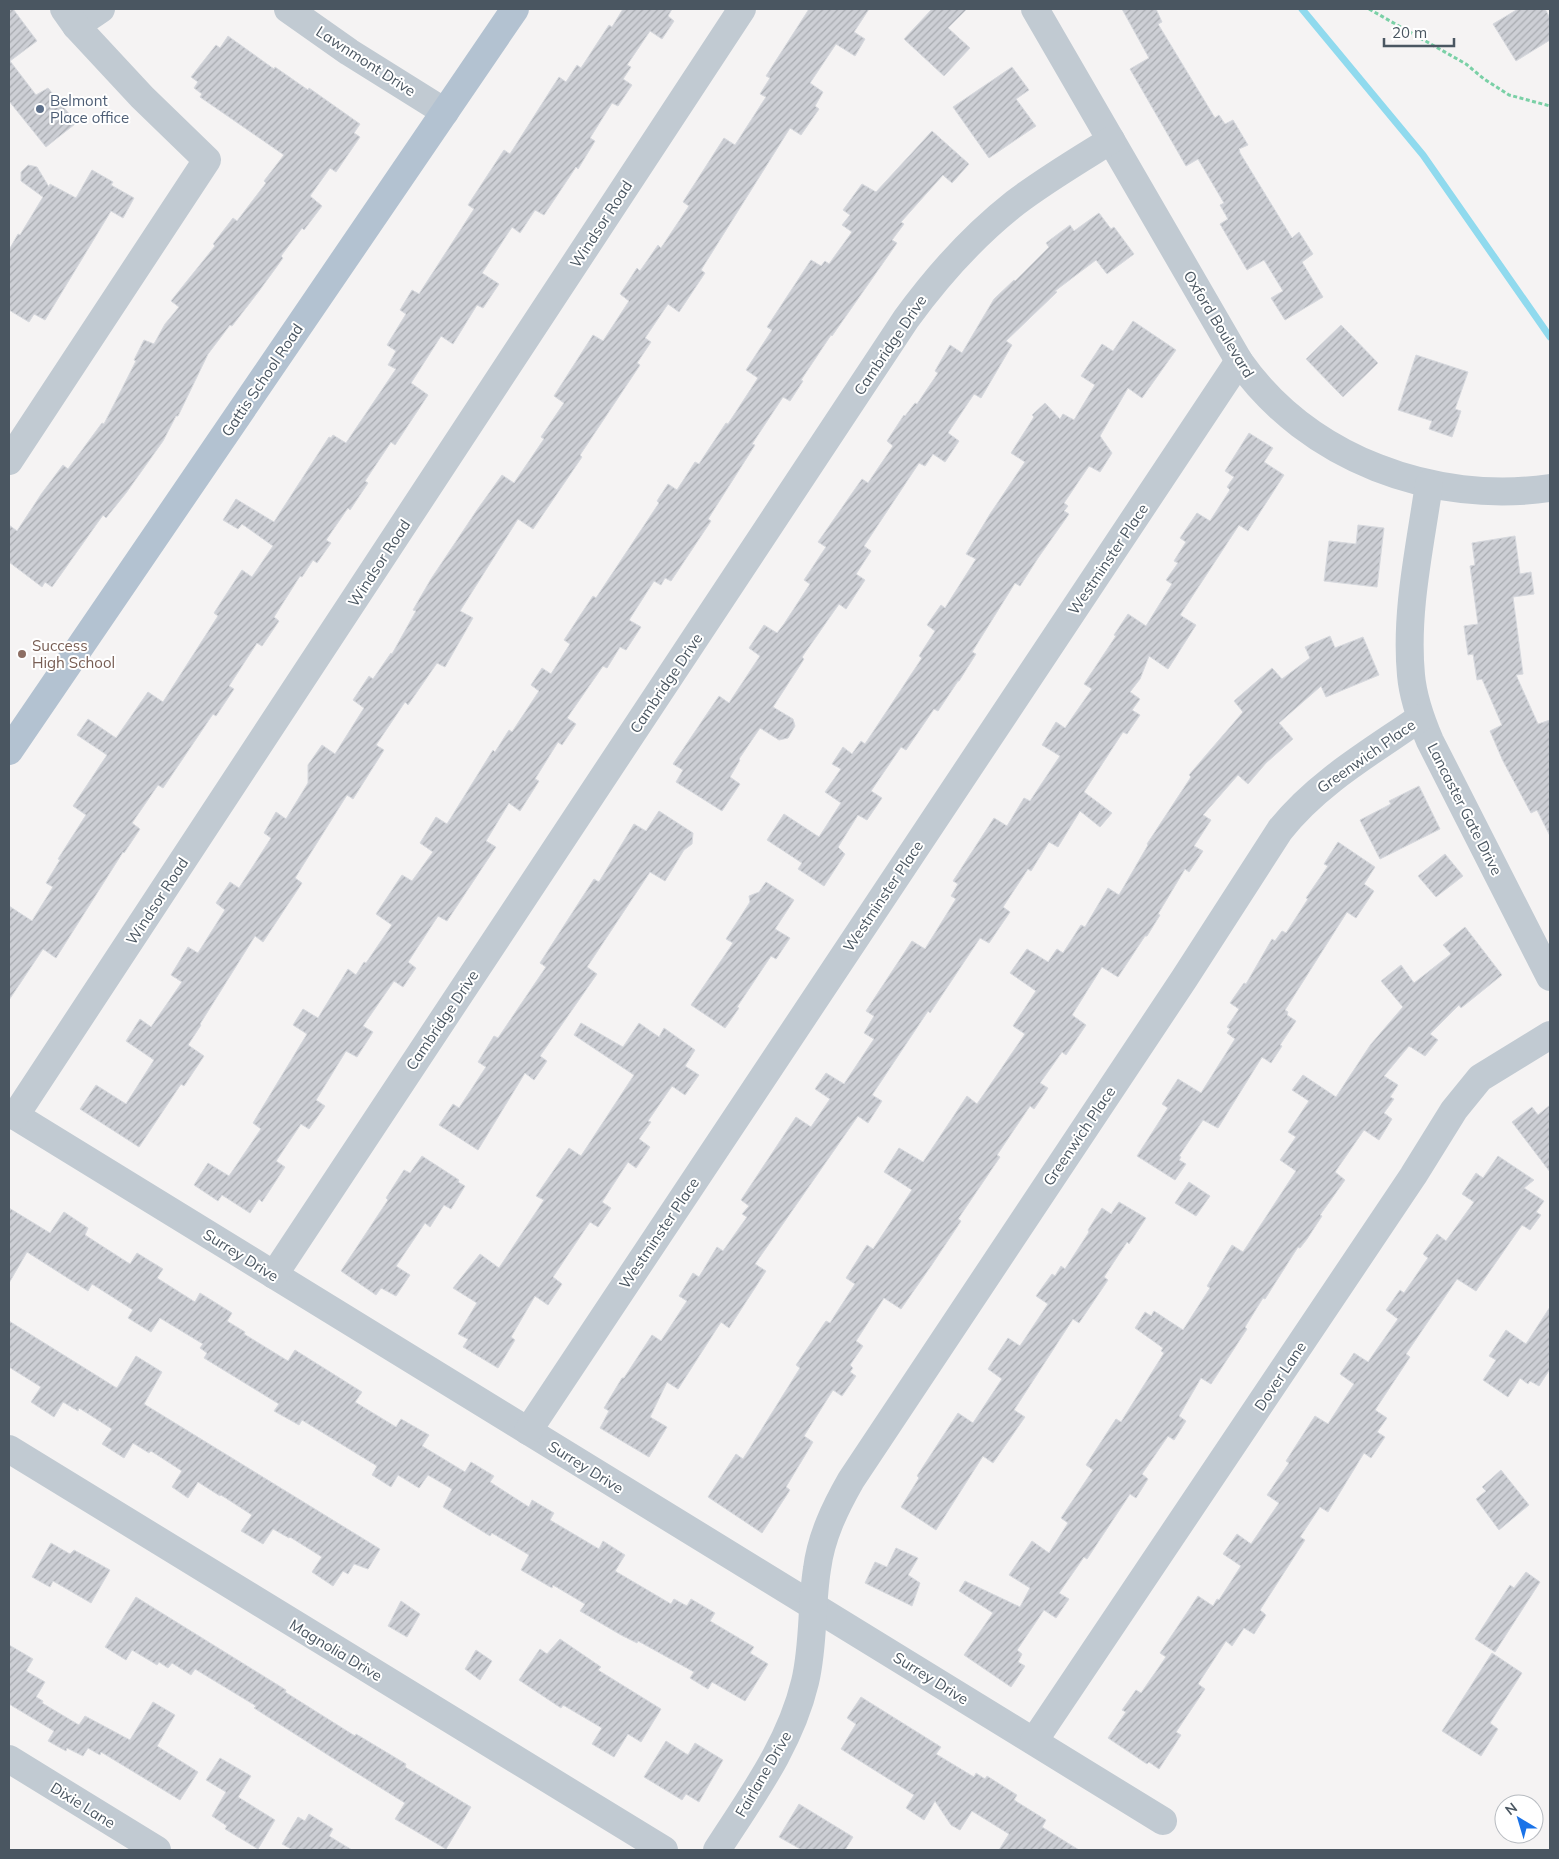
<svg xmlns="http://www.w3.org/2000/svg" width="1559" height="1859" viewBox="0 0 1559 1859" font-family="Mulish,sans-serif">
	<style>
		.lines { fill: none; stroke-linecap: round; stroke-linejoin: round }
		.stream { stroke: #90daee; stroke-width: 7 }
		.building { fill: url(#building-hatch); stroke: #d7d9de }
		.path { stroke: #7ad0a6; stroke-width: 3; stroke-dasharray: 4 2.5; stroke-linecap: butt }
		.minor { stroke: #c1cad2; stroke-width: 28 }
		.major { stroke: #b3c2d1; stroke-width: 28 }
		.service-dot { fill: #5c6f8a; stroke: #fff; stroke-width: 2 }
		.education-dot { fill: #8d6e63; stroke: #fff; stroke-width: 2 }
		.labels { text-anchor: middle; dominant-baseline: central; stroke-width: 4; stroke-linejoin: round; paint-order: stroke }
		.street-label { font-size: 15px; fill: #4a5661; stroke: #fff }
		.service-label { font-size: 15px; fill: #4e5e75; stroke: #fff; text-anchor: start }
		.education-label { font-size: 15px; fill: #785e54; stroke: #fff; text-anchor: start }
	</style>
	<defs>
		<pattern id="building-hatch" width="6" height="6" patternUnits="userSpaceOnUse" patternTransform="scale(1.25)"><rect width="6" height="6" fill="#cdcfd5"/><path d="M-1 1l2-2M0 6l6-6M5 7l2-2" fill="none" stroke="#a8abb0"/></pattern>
	</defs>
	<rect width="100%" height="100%" fill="#f5f3f3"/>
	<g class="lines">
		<polyline class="stream" points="1302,9 1423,155 1550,337"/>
	</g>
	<g class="building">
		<polygon points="9,9 13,9 37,41 10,61 36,95 48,88 70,115 68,116 75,124 46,147 9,101"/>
		<polygon points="623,9 672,9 668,16 674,21 662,39 650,31 627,65 631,67 623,79 632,85 618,106 612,103 590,138 595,141 578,169 576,167 544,215 535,210 520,233 512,227 482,273 499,284 483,308 477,305 453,344 441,336 411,383 428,395 395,445 391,442 365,481 368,483 350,510 348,508 326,540 331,543 317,563 313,560 302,577 300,576 274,617 279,621 262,646 257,643 229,686 234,689 216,716 213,714 163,788 158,785 132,823 140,829 124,853 123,852 56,958 43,949 9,1000 9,906 32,921 53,887 46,883 60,860 58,859 86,815 73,806 107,755 77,735 88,719 116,738 148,692 163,702 218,616 214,613 242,570 252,577 273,546 242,524 238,529 223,520 236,499 274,522 329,437 331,438 333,435 346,443 396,369 388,365 396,351 387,345 406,314 400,310 412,290 419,294 474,209 468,205 504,150 510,154 559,77 566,82 577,65 581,68 609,25 612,27"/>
		<polygon points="809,9 869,9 854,32 865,39 855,56 836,44 810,83 823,92 815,106 819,109 801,135 790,128 701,270 705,273 679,312 668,304 645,338 651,342 637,363 640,365 580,455 582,457 533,529 518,519 460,611 473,618 445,667 437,663 408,705 405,702 376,745 384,750 353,799 347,795 295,878 302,883 263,942 255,936 200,1024 201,1025 188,1045 204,1056 184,1086 181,1084 139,1147 80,1109 96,1085 126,1104 154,1060 126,1041 140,1019 151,1027 182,982 171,975 188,947 198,953 225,910 216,903 230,882 239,888 271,838 264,833 276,812 286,819 308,783 308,765 322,745 335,754 364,708 353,700 369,676 373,679 391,653 392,654 416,611 413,610 431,579 477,510 502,475 514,483 544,439 541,437 564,403 554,396 593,335 603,341 629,301 620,294 637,268 640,271 658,245 661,248 689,206 683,202 724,138 735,145 766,97 760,94 770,78 766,76"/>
		<polygon points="932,9 967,9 948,28 970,48 944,76 904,39"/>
		<polygon points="1122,9 1156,9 1162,22 1158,24 1215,118 1219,115 1225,124 1233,120 1248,145 1239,149 1240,153 1292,238 1299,232 1313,254 1302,262 1323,297 1285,320 1271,298 1283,291 1264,260 1247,270 1220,224 1228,219 1220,205 1224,203 1198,159 1186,166 1130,69 1149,58"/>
		<polygon points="1518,9 1545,9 1550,18 1550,40 1516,61 1493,24"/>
		<polygon points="228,36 274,69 275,67 308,90 309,88 360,124 354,133 360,137 336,172 330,168 310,196 322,206 304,230 302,228 281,256 283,258 259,291 232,326 230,325 208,354 178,416 176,416 163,441 126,493 106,518 103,515 52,587 45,582 42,587 9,562 9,525 17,531 42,493 63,465 68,469 102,423 104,424 136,361 134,360 144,340 154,344 165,324 179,307 171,301 215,246 213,244 233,218 237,221 266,183 264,181 284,155 200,97 202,94 194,88 198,82 191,77 216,45 220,48"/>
		<polygon points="1012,67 1029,90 1016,99 1036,126 989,158 953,107"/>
		<polygon points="932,131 969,164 952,183 943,175 901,222 904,224 892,240 897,243 832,336 831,335 801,380 803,381 790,401 783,397 752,444 755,445 708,519 711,521 671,581 665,578 661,585 654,581 629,620 641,627 626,650 620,647 607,668 603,666 567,718 576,724 562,745 558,742 535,779 539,781 520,811 509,803 486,841 496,847 447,921 438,916 408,962 416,968 403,987 394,981 363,1026 373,1032 357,1057 346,1051 316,1100 325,1106 309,1129 301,1124 276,1161 285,1167 262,1202 259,1199 250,1213 222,1195 218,1201 194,1185 208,1163 229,1176 261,1129 253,1123 307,1034 293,1025 303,1009 318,1018 348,969 356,975 364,962 366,963 392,925 376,914 402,875 412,881 433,852 420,843 436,817 447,824 493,750 495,752 509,730 512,732 539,691 531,685 542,668 551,674 570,644 564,640 593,596 596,598 659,503 657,501 668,484 677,490 695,462 699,464 726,423 728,424 758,378 746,370 772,330 767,327 811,260 821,266 825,261 829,264 852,232 842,225 850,215 843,210 862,184 876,192"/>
		<polygon points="28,165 37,167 49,187 50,184 76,198 92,170 113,182 111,185 134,198 123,218 111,211 45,320 34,314 29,322 9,310 9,250 18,234 20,235 43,197 21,181 21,172"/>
		<polygon points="1099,213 1111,229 1114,227 1134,254 1107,274 1096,260 1055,291 1057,292 1006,341 1012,345 981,398 974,394 948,433 959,441 945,462 933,454 925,466 919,463 864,546 871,551 856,574 865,580 846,609 839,604 802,657 804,659 773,707 793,719 795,726 788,738 779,740 760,728 739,759 740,760 730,777 740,784 722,811 676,782 683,770 673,764 719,696 729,703 760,656 749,648 764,625 777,633 784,624 810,584 804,580 826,547 818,542 862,479 868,483 893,446 887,441 904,415 905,416 915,403 917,404 938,373 935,371 950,345 962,353 994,299 1014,280 1015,281 1049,247 1046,243 1070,225 1074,231"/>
		<polygon points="1133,321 1176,350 1142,398 1128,388 1100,436 1112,453 1100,472 1089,466 1064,503 1068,506 1064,511 1069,514 1038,558 1020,586 1015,583 972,652 976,654 959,681 958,681 938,711 934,709 906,750 901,747 871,791 882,798 867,820 858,815 838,847 845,854 824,886 798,869 802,863 767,840 784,814 819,837 841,803 825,792 841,769 832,764 843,747 852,754 861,741 865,744 922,658 919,656 935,631 927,625 941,605 945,608 976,559 966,554 990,514 1025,462 1011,453 1034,417 1032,415 1045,403 1060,419 1063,414 1074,420 1095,385 1081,376 1102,344 1113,351"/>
		<polygon points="1341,325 1378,363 1343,397 1306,359"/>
		<polygon points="1416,355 1468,372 1455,409 1461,411 1452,437 1429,429 1432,421 1398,410"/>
		<polygon points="1249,433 1273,448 1264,462 1284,475 1248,531 1239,525 1180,615 1196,625 1168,669 1149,656 1140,679 1130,692 1140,699 1132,710 1140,715 1127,734 1123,732 1084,792 1112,813 1100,827 1080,811 1058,847 1049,842 1031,871 1028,869 1003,907 1010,912 989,943 980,938 930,1013 928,1011 872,1095 882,1101 868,1123 858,1116 755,1264 766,1271 729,1328 721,1322 678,1389 667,1382 650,1417 667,1427 649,1457 600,1428 609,1411 604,1408 622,1378 624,1378 652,1335 661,1341 687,1301 679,1296 693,1273 699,1277 717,1247 723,1251 747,1217 742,1214 749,1206 741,1200 796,1117 811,1127 830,1099 815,1089 826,1073 844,1084 874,1039 864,1033 874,1016 866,1011 912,941 925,949 956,899 951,896 958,884 953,881 994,818 1007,826 1024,798 1030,801 1060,756 1042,745 1056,722 1065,728 1092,689 1084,684 1116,636 1114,635 1128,614 1146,626 1172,584 1166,580 1178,563 1174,561 1186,542 1180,538 1197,513 1210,521 1230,490 1227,487 1234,477 1225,471"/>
		<polygon points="1358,525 1384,528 1377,587 1324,581 1329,541 1356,544"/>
		<polygon points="1515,536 1520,574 1531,572 1534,594 1513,597 1523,674 1516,675 1538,724 1550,720 1550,836 1537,810 1531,813 1503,761 1490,731 1502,725 1482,679 1477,680 1473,654 1468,655 1464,626 1478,624 1470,566 1475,565 1472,543"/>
		<polygon points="1330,636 1335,648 1363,637 1379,675 1326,697 1321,686 1279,723 1293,739 1266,763 1248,784 1238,775 1203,815 1211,820 1194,846 1203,851 1189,872 1185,869 1158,914 1160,915 1147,936 1145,936 1118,977 1102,967 1072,1015 1086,1025 1066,1055 1062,1052 1040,1083 1048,1088 1034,1109 1030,1106 997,1155 1000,1157 958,1219 961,1221 931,1266 901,1309 884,1298 856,1341 863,1346 850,1365 853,1368 850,1372 856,1376 842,1396 833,1390 804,1436 813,1442 786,1487 790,1490 762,1533 708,1497 736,1454 743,1459 800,1368 796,1365 826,1321 830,1323 855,1284 846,1278 867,1245 873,1249 912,1190 884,1172 899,1148 923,1162 967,1096 977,1104 1025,1034 1013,1026 1036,991 1010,973 1027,949 1048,962 1057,949 1063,953 1081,925 1085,927 1108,888 1119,895 1148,845 1147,844 1191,777 1189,775 1243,712 1234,701 1272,668 1282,679 1310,658 1305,647"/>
		<polygon points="1419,786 1440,829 1380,859 1360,820 1391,804 1389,801"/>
		<polygon points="659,811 693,833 692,844 684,850 665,881 650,872 587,967 597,974 540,1056 547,1061 534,1080 525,1073 478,1150 439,1125 453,1104 459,1108 486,1067 478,1062 494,1036 498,1038 546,967 540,963 594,879 599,882 634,824 646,831"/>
		<polygon points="1338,842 1375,867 1364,884 1374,891 1356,918 1347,912 1285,1010 1288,1012 1287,1015 1296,1021 1280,1045 1282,1046 1271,1063 1262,1057 1218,1128 1203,1120 1179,1156 1181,1157 1179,1160 1186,1164 1175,1180 1137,1156 1168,1108 1162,1104 1178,1079 1201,1093 1235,1039 1227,1033 1230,1029 1227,1027 1239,1009 1230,1003 1244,983 1246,984 1272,939 1275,941 1282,931 1286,933 1308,899 1306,898 1328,866 1324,864"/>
		<polygon points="1445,854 1463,876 1436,897 1418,876"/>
		<polygon points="766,882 794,900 775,929 790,938 776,959 771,956 737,1007 739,1008 725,1028 691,1005 733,943 726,939 750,902 749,896 759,892"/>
		<polygon points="1465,927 1502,975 1461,1008 1459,1005 1430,1034 1438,1040 1425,1056 1409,1046 1384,1076 1398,1085 1390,1097 1394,1099 1384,1113 1392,1119 1379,1140 1364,1130 1335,1172 1345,1180 1320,1215 1322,1216 1307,1239 1300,1248 1298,1247 1265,1299 1263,1298 1245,1327 1247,1329 1211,1384 1201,1378 1179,1416 1186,1421 1174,1440 1168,1436 1142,1474 1148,1479 1136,1498 1130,1494 1087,1559 1084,1557 1059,1593 1069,1599 1056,1618 1044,1610 1017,1650 1022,1654 1018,1662 1025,1666 1011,1687 964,1655 993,1613 959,1591 965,1581 1020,1607 1030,1588 1009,1575 1032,1541 1049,1553 1068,1523 1061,1518 1093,1470 1086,1465 1116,1419 1121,1422 1164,1353 1161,1351 1163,1348 1135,1328 1145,1312 1151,1316 1154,1311 1183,1330 1210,1288 1207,1286 1232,1245 1243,1252 1296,1171 1280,1160 1296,1137 1288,1132 1309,1101 1292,1090 1303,1075 1336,1097 1371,1044 1403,1007 1381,981 1401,965 1414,983 1451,954 1443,945"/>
		<polygon points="581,1023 623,1047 639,1023 659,1037 664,1028 695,1050 685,1066 699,1075 685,1095 672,1086 648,1121 651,1122 639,1139 650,1147 636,1168 628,1162 602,1202 611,1208 598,1227 590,1222 553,1277 562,1284 548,1305 535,1296 511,1337 515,1340 498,1368 463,1347 468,1339 458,1334 477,1303 453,1288 480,1254 499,1268 544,1200 536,1196 569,1148 581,1156 634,1075 574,1035"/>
		<polygon points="1550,1105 1550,1172 1512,1122 1532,1107 1538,1115"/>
		<polygon points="422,1156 459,1180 458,1182 465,1186 451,1209 444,1205 430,1227 425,1223 396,1266 410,1275 396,1296 381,1288 376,1295 341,1271 388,1200 386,1198 404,1170 410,1173"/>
		<polygon points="1498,1156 1534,1180 1524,1188 1544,1201 1536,1212 1541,1215 1530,1230 1522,1225 1476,1291 1457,1279 1406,1354 1410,1357 1375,1410 1387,1418 1377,1432 1385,1437 1371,1458 1364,1453 1328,1512 1320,1507 1300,1537 1305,1540 1260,1610 1266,1615 1254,1634 1244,1628 1232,1646 1226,1641 1198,1684 1205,1689 1176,1732 1181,1735 1159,1769 1149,1762 1147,1764 1108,1738 1126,1712 1122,1710 1136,1690 1141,1693 1166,1657 1160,1653 1198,1596 1213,1606 1217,1599 1219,1600 1241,1566 1223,1554 1237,1534 1251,1544 1279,1503 1267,1495 1289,1463 1286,1461 1315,1416 1328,1424 1354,1384 1340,1374 1354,1353 1368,1362 1398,1319 1386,1310 1400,1290 1404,1293 1428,1258 1423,1254 1437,1234 1446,1241 1474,1202 1462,1194 1476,1173 1483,1178"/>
		<polygon points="1189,1182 1210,1196 1196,1216 1175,1203"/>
		<polygon points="1119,1202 1146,1218 1129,1244 1127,1242 1104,1277 1108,1280 1079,1323 1073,1319 1014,1410 1025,1417 993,1463 983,1456 936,1530 901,1507 919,1478 917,1476 958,1413 973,1423 1002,1379 988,1369 1008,1338 1020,1346 1048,1304 1036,1296 1052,1274 1055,1276 1061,1266 1065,1269 1089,1232 1088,1230 1102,1208 1111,1214"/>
		<polygon points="9,1208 50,1233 64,1212 88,1228 85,1235 130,1264 137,1253 163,1269 157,1278 195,1302 200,1293 232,1313 227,1321 245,1332 244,1334 288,1361 295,1350 362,1392 355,1402 396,1427 401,1419 429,1435 422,1446 465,1472 471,1462 494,1476 490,1482 529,1507 532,1500 554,1513 550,1520 599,1549 603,1541 625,1555 615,1571 671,1604 674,1599 687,1606 691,1599 715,1613 710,1621 754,1647 750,1653 768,1664 745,1701 712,1682 708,1689 690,1678 694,1672 638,1641 637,1643 621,1635 580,1611 585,1604 553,1585 552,1588 521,1570 529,1555 492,1533 490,1536 443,1507 452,1489 428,1475 419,1488 398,1475 391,1487 372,1475 377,1466 302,1420 299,1425 274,1411 279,1404 204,1358 207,1353 200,1348 203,1344 160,1318 151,1332 128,1318 133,1310 92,1284 88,1291 27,1252 9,1283"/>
		<polygon points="1550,1307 1550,1369 1539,1386 1530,1381 1528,1384 1520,1378 1508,1397 1483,1380 1496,1360 1489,1356 1506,1330 1526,1344"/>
		<polygon points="9,1321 115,1387 117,1388 136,1356 162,1372 144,1404 380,1549 368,1569 354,1564 348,1574 343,1571 333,1586 312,1572 322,1557 290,1537 289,1538 273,1529 263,1544 241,1531 252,1515 221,1495 220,1496 198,1482 188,1498 172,1487 182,1471 151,1451 149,1453 133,1443 124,1458 102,1444 112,1429 79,1408 78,1411 63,1402 54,1417 31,1402 41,1387 9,1367"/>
		<polygon points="1501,1470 1529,1505 1499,1530 1476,1499 1486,1491 1482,1487"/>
		<polygon points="51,1543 70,1554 74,1550 110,1570 91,1603 53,1581 50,1587 32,1577"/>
		<polygon points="896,1548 918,1558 908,1575 920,1583 912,1606 865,1583 875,1562 887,1567"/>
		<polygon points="1526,1572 1540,1582 1495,1652 1475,1639 1510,1585 1514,1588"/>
		<polygon points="136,1597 286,1690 285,1692 355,1736 356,1734 406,1764 405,1767 471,1807 446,1849 395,1819 405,1803 339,1762 254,1708 256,1706 195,1669 191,1675 172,1663 168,1668 159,1662 157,1665 132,1650 126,1660 105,1647"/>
		<polygon points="401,1601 420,1614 407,1637 388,1626"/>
		<polygon points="560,1639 601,1667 598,1670 661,1709 641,1742 628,1734 614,1757 592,1744 602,1728 563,1705 561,1708 519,1680 540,1649 547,1654"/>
		<polygon points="9,1645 33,1659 26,1671 45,1682 36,1697 43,1701 42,1703 79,1725 85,1716 130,1740 153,1702 175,1715 157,1746 198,1772 180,1800 101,1752 100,1755 88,1748 83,1756 67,1748 66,1751 48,1741 54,1731 9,1704"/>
		<polygon points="476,1650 492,1661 480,1680 465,1669"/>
		<polygon points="1492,1653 1522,1673 1490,1723 1498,1729 1481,1756 1442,1731"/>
		<polygon points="861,1697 941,1747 936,1754 974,1777 976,1773 985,1779 987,1776 1017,1795 1014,1800 1046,1820 1042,1827 1079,1850 999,1850 1009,1834 972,1811 960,1830 951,1825 935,1801 924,1820 906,1808 914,1795 841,1749 856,1724 847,1718"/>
		<polygon points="666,1741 688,1755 695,1743 723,1760 699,1802 686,1794 682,1800 644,1777"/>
		<polygon points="220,1758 251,1776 238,1797 275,1820 258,1849 225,1829 227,1826 212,1816 226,1792 206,1780"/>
		<polygon points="799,1804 853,1837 845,1850 802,1850 779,1837"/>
		<polygon points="309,1814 333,1829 329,1836 352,1850 293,1850 282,1844 298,1817 305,1821"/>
	</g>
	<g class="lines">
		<polyline class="path" points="1369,9 1466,64 1484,79 1509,95 1550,106"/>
		<g class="minor">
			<polyline points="288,9 349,52 445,112"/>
			<path d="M1035,9L1239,361C1308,459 1434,505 1550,488"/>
			<polyline points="76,26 101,9"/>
			<polyline points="9,461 207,160 142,97 76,26 64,9"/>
			<path d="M1429,484C1420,547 1405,612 1411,675C1413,698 1421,720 1430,741L1550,977"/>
			<polyline points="9,1112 1163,1821"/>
			<polyline points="15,1116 742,9"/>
			<path d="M274,1275L906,319C938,275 973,236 1015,203C1045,180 1079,160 1111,140"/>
			<polyline points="528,1431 1239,361"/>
			<polyline points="9,1449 664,1850"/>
			<polyline points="1034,1741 1413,1176 1454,1110 1480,1078 1550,1035"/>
			<polyline points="9,1759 157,1850"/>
			<path d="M717,1850C751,1797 790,1745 805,1682C814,1645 811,1606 817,1569C821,1537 835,1508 851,1480L1184,979L1280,830C1317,783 1371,752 1420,718"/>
		</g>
		<polyline class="major" points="9,751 515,9"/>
	</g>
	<circle class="service-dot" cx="40" cy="109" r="5"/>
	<circle class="education-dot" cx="22" cy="654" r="5"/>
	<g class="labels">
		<g class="street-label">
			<text transform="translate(366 61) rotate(33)">Lawnmont Drive</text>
			<text transform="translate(601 224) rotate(-57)">Windsor Road</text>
			<text transform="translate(1219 324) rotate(59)">Oxford Boulevard</text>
			<text transform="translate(890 345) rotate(-56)">Cambridge Drive</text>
			<text transform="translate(262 380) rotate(-56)">Gattis School Road</text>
			<text transform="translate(1108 559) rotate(-56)">Westminster Place</text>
			<text transform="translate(379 563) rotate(-57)">Windsor Road</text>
			<text transform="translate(666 683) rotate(-56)">Cambridge Drive</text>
			<text transform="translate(1366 756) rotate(-35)">Greenwich Place</text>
			<text transform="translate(1465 809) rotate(63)">Lancaster Gate Drive</text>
			<text transform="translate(883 896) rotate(-56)">Westminster Place</text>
			<text transform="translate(157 901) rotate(-57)">Windsor Road</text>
			<text transform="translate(442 1020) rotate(-56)">Cambridge Drive</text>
			<text transform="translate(1079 1136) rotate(-56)">Greenwich Place</text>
			<text transform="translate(659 1233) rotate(-56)">Westminster Place</text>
			<text transform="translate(241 1255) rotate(32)">Surrey Drive</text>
			<text transform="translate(1280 1376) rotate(-56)">Dover Lane</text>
			<text transform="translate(586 1467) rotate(32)">Surrey Drive</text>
			<text transform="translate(336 1650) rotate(31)">Magnolia Drive</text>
			<text transform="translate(931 1678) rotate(32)">Surrey Drive</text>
			<text transform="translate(763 1774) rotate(-60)">Fairlane Drive</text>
			<text transform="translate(83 1805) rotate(32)">Dixie Lane</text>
		</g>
		<g class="service-label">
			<text x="50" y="100">Belmont<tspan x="50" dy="17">Place office</tspan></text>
		</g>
		<g class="education-label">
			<text x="32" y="645">Success<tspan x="32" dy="17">High School</tspan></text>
		</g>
	</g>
	<rect width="1559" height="1859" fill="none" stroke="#4a5661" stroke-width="20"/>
	<g transform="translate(1519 1819) rotate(322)"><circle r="24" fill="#ffffff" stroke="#b7bbc0"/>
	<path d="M0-4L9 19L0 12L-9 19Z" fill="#1a73e8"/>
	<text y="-8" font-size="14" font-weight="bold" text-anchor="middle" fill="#4a5661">N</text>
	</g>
	<path d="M1384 38v8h70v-8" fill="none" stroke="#4a5661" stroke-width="2.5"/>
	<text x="1392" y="38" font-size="15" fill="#4a5661" stroke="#ffffff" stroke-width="4" paint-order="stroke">20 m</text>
</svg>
